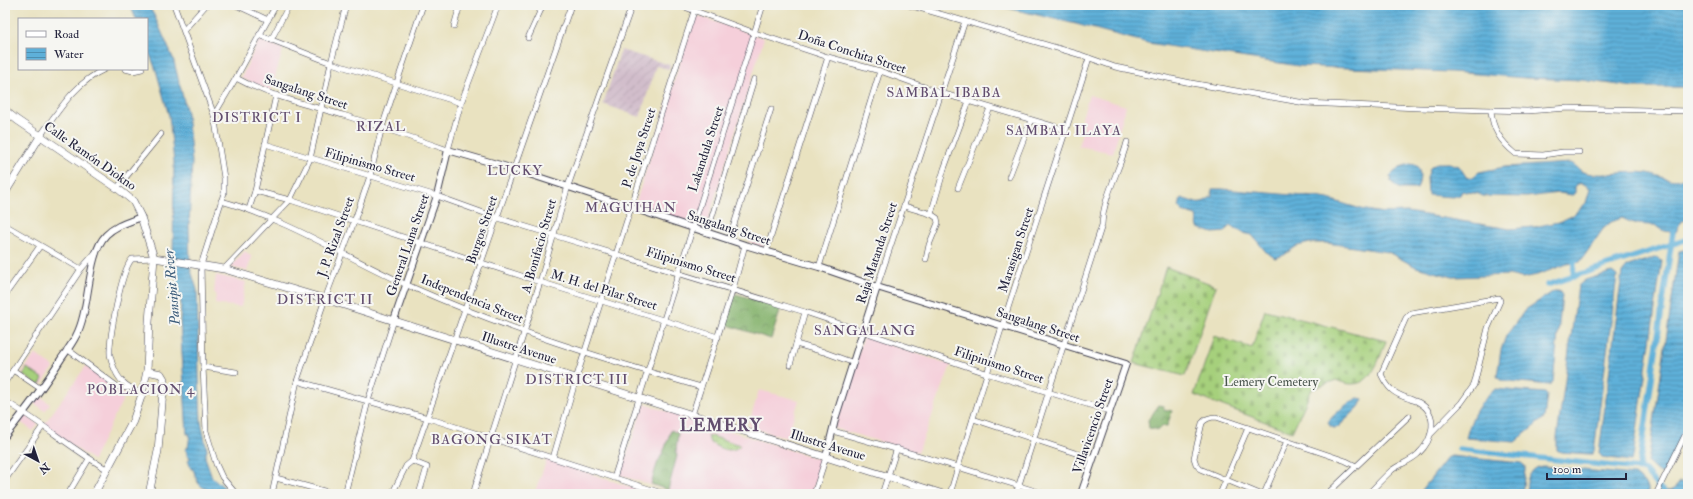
<svg xmlns="http://www.w3.org/2000/svg" width="1693" height="499" viewBox="0 0 1693 499" font-family="'IM FELL Double Pica',serif">
	<style>
		.built { fill: #f5cfda }
		.industrial { fill: url(#industrial-furrows) }
		.grass { fill: url(#grass-dots); stroke: #64795c }
		.forest { fill: url(#forest-crowns); stroke: #536a54 }
		.cemetery { fill: url(#cemetery-stones); stroke: #64795c }
		.green { fill: #a6d07c; stroke: #64795c }
		.water { fill: url(#water-rules); stroke: #40698a }
		.lines { fill: none; stroke-linecap: round; stroke-linejoin: round }
		.canal { stroke: #5eb0d9; stroke-width: 5.5 }
		.minor-casing { stroke: #403f4f; stroke-width: 6 }
		.tertiary-casing { stroke: #403f4f; stroke-width: 8 }
		.secondary-casing { stroke: #403f4f; stroke-width: 8 }
		.minor { stroke: #fff; stroke-width: 5 }
		.tertiary { stroke: #fff; stroke-width: 6 }
		.secondary { stroke: #fff; stroke-width: 7 }
		.labels { text-anchor: middle; dominant-baseline: central; stroke-width: 4; stroke-linejoin: round; paint-order: stroke }
		.street-label { font-size: 13px; fill: #22223b; stroke: #f6f6f2 }
		.park-label { font-size: 13px; fill: #4a564e; stroke: #f6f6f2 }
		.neighbourhood-label { font-size: 14px; letter-spacing: 1px; fill: #624d6e; stroke: #f6f6f2 }
		.water-label { font-size: 14px; font-style: italic; fill: #3a5b7a; stroke: #f6f6f2 }
		.district-label { font-size: 17px; font-weight: bold; letter-spacing: 1px; fill: #624d6e; stroke: #f6f6f2 }
	</style>
	<defs>
		<pattern id="industrial-furrows" width="10" height="10" patternUnits="userSpaceOnUse"><rect width="10" height="10" fill="#d1bdcb"/><path d="M-1 1l2-2M0 10L10 0M9 11l2-2" fill="none" stroke="#b3a2af"/></pattern>
		<pattern id="grass-dots" width="8" height="8" patternUnits="userSpaceOnUse"><rect width="8" height="8" fill="#a6d07c"/><path d="M2 2h.1M6 6h.1" fill="none" stroke="#8fb26c" stroke-width="1.8" stroke-linecap="round"/></pattern>
		<pattern id="forest-crowns" width="20" height="18" patternUnits="userSpaceOnUse"><rect width="20" height="18" fill="#84b26c"/><path d="M2 6a3 3 0 1 1 6 0M12 15a3 3 0 1 1 6 0" fill="none" stroke="#6c905a"/></pattern>
		<pattern id="cemetery-stones" width="16" height="16" patternUnits="userSpaceOnUse"><rect width="16" height="16" fill="#a6d07c"/><path d="M2 7V4a2 2 0 0 1 4 0v3zM10 15v-3a2 2 0 0 1 4 0v3z" fill="#8fb26c"/></pattern>
		<pattern id="water-rules" width="6" height="5" patternUnits="userSpaceOnUse"><rect width="6" height="5" fill="#5eb0d9"/><path d="M0 2.5h6" fill="none" stroke="#4d8fb1"/></pattern>
	</defs>
	<rect width="100%" height="100%" fill="#f6f6f2"/>
	<filter id="ink" filterUnits="userSpaceOnUse"><feTurbulence type="fractalNoise" baseFrequency=".025" numOctaves="2"/><feDisplacementMap in="SourceGraphic" scale="8" xChannelSelector="R" yChannelSelector="G"/><feConvolveMatrix kernelMatrix="1 2 1 2 8 2 1 2 1" color-interpolation-filters="sRGB"/></filter>
	<filter id="wash" filterUnits="userSpaceOnUse"><feTurbulence type="fractalNoise" baseFrequency=".012" numOctaves="4" result="noise"/><feDisplacementMap in="SourceGraphic" scale="16" xChannelSelector="R" yChannelSelector="G"/><feGaussianBlur stdDeviation="0.9" result="paint"/><feColorMatrix in="noise" values="0 0 0 0 0 0 0 0 0 0 0 0 0 0 0 0 0 1.4 0 .05"/><feComposite in="paint" operator="in"/></filter>
	<g filter="url(#wash)">
		<rect width="100%" height="100%" fill="#e9e2c0"/>
		<g class="built">
			<polygon points="695,15 764,38 705,230 635,205"/>
			<polygon points="259,40 283,49 271,91 241,78"/>
			<polygon points="1089,95 1126,106 1113,153 1078,146 1084,126 1081,121"/>
			<polygon points="753,234 767,240 765,245 762,247 749,242"/>
			<polygon points="245,251 252,257 247,271 230,267"/>
			<polygon points="216,275 246,282 241,307 215,304 216,293 214,293"/>
			<polygon points="864,336 951,365 918,453 834,428"/>
			<polygon points="35,354 54,367 40,387 21,374"/>
			<polygon points="86,366 125,395 93,460 43,426"/>
			<polygon points="759,390 799,400 787,438 748,427"/>
			<polygon points="39,395 50,404 45,411 34,403"/>
			<polygon points="644,404 822,460 812,494 678,494 620,475"/>
			<polygon points="25,414 38,424 33,431 19,421"/>
			<polygon points="547,459 651,494 534,494"/>
		</g>
		<polygon class="industrial" points="621,50 670,65 669,69 656,66 640,117 603,104"/>
		<path class="grass" d="M708,435L740,445C733,455 716,448 709,441Z"/>
		<g class="forest">
			<polygon points="736,294 781,308 771,339 725,324 733,297"/>
			<polygon points="1159,405 1163,406 1164,409 1172,411 1167,426 1163,426 1159,430 1149,428 1148,420"/>
			<polygon points="671,430 678,433 676,452 677,456 668,490 651,484 657,464 665,448"/>
		</g>
		<g class="cemetery">
			<polygon points="1166,267 1216,286 1185,376 1134,363"/>
			<path d="M1265,310L1386,341C1377,365 1369,395 1336,380L1312,389L1292,432L1194,395L1214,336L1252,348Z"/>
		</g>
		<polygon class="green" points="27,368 43,379 39,385 23,375"/>
		<g class="water">
			<path d="M130,5H148L154,15L173,58L187,113L192,162L189,225L190,267L197,290L199,376L201,422L207,450L205,457L212,477L232,494H216C212,490 209,490 204,488C196,484 196,476 193,469H191L188,460L190,459L189,456H187V451L185,450L186,448H188L190,434H187L180,321L181,303L173,264L174,162L169,116L156,70L147,47V19H136Z"/>
			<polygon points="995,5 1688,5 1688,87 1634,87 1582,80 1526,78 1452,72 1299,66 1148,43 1076,24"/>
			<path d="M1437,163H1450L1459,166L1467,178L1473,177L1479,172L1505,167L1571,163C1576,165 1580,172 1586,173C1606,177 1627,170 1647,173C1661,175 1675,186 1688,175V220L1681,221L1676,232C1667,232 1661,231 1655,225C1643,225 1633,224 1622,218L1611,222L1603,229L1580,262L1567,264L1537,275L1522,278L1509,275L1453,277L1416,267L1388,252L1327,243H1310L1297,246L1284,255L1275,258L1266,252L1252,235L1243,233L1230,225L1225,232L1213,233L1198,228L1196,215L1182,211L1179,207L1181,198C1194,202 1201,206 1212,196V189H1222L1315,197L1328,199L1361,209L1383,213L1407,212L1510,229L1534,227L1558,222L1572,216L1586,203L1590,189L1589,187L1582,183L1575,185V194L1572,195L1558,193L1527,197L1483,196C1476,192 1469,193 1462,191L1460,195L1453,197L1428,195L1427,178L1430,168Z"/>
			<path d="M1410,164L1416,165C1422,172 1420,181 1417,189H1400L1391,182L1390,176L1400,167Z"/>
			<polygon points="1688,249 1688,427 1663,474 1659,473 1648,463 1679,251"/>
			<polygon points="1656,257 1662,261 1633,457 1631,461 1602,457 1599,453 1622,273 1628,266"/>
			<polygon points="1612,272 1617,276 1594,451 1592,454 1589,454 1561,452 1557,450 1557,437 1578,286 1585,280"/>
			<polygon points="1554,291 1559,291 1562,295 1553,382 1549,385 1500,380 1497,376 1501,350 1506,336 1525,310"/>
			<path d="M1495,389L1545,393L1547,395L1544,418L1515,442L1466,438C1473,413 1477,406 1495,389Z"/>
			<path d="M1358,398L1363,399L1359,407L1338,427L1334,428L1330,426L1328,422C1337,411 1346,404 1358,398Z"/>
			<polygon points="1451,456 1521,463 1525,466 1525,470 1522,494 1419,494 1447,458"/>
			<path d="M1543,466L1634,475L1642,480L1648,488V494H1526C1527,481 1527,467 1543,466Z"/>
			<polygon points="1679,482 1688,483 1688,489 1681,494 1661,494 1662,490 1671,491 1678,485"/>
		</g>
		<g class="lines">
			<g class="canal">
				<polyline points="1573,277 1574,263"/>
				<polyline points="1547,285 1688,239"/>
				<polyline points="1459,449 1639,469 1645,471 1657,486 1666,494"/>
				<polyline points="1639,469 1673,232"/>
			</g>
		</g>
	</g>
	<g filter="url(#ink)">
		<g class="lines">
			<g class="minor-casing">
				<g id="minor">
					<polyline points="174,5 214,115"/>
					<polyline points="236,5 268,20"/>
					<polyline points="679,5 755,33 828,57 880,71 941,93 1066,130"/>
					<polyline points="909,5 1081,55 1115,67 1191,83 1305,103 1419,108 1527,111 1568,108 1688,111"/>
					<polyline points="454,26 460,5"/>
					<polyline points="184,30 206,5"/>
					<polyline points="259,35 331,63 461,103"/>
					<polyline points="528,38 543,5"/>
					<polyline points="271,40 289,5"/>
					<polyline points="125,69 133,71 142,69"/>
					<path d="M236,78C269,96 307,105 343,115C378,126 413,138 448,150L461,103L498,5"/>
					<path d="M1491,110C1492,129 1501,142 1516,154L1543,155L1563,152H1579"/>
					<path d="M41,135C59,110 76,82 105,69"/>
					<polyline points="265,144 437,196 498,218 553,235 805,312 986,373 1109,411"/>
					<polyline points="1009,177 1031,120"/>
					<polyline points="117,188 161,134"/>
					<polyline points="958,188 990,108"/>
					<polyline points="255,191 290,200 540,282 718,337"/>
					<path d="M221,201C290,220 350,260 414,288C507,329 603,359 701,387"/>
					<polyline points="904,206 931,214 937,218 938,223 929,245 926,259"/>
					<polyline points="249,209 255,191 276,95"/>
					<polyline points="931,214 944,169 969,101"/>
					<polyline points="5,225 81,269"/>
					<polyline points="707,233 754,79"/>
					<polyline points="729,240 771,109"/>
					<polyline points="766,252 828,57"/>
					<polyline points="819,267 880,71"/>
					<polyline points="224,269 290,200 310,159 331,63 346,5"/>
					<polyline points="877,287 965,21"/>
					<polyline points="5,295 40,246"/>
					<polyline points="796,344 824,352 854,363"/>
					<polyline points="67,349 118,387 128,388"/>
					<polyline points="790,365 805,312"/>
					<polyline points="203,367 236,372"/>
					<polyline points="13,370 41,389"/>
					<polyline points="297,381 428,418 665,494"/>
					<polyline points="5,382 81,269 95,253"/>
					<path d="M142,394C130,388 120,383 115,370C113,366 111,360 110,355C109,339 121,270 132,259L154,258"/>
					<path d="M5,401C41,422 72,449 108,470"/>
					<polyline points="692,415 733,289 745,245"/>
					<polyline points="973,419 1093,459"/>
					<polyline points="833,431 958,467 1045,494"/>
					<polyline points="553,458 576,379 696,5"/>
					<polyline points="412,461 571,5"/>
					<polyline points="412,461 427,467 419,494"/>
					<polyline points="276,478 335,494"/>
					<polyline points="614,478 763,5"/>
					<polyline points="5,480 43,426"/>
					<polyline points="68,494 89,459"/>
					<polyline points="236,494 222,477 216,464 206,431 203,367 201,265 224,193 224,178 214,115 236,78 276,5"/>
					<polyline points="272,494 297,381 325,299 354,222 370,176 382,127 423,5"/>
					<polyline points="345,494 368,401 394,320"/>
					<polyline points="392,494 406,466 412,461"/>
					<polyline points="473,494 540,282 568,186 632,5"/>
					<polyline points="814,494 826,457"/>
					<polyline points="882,494 897,448"/>
					<path d="M950,494C993,348 1043,203 1089,58"/>
					<path d="M1016,494L1102,225C1103,197 1120,170 1127,142"/>
					<polyline points="1220,494 1248,428"/>
					<path d="M1260,494L1200,469L1196,464L1194,458L1202,423C1206,418 1210,417 1216,417L1346,461L1356,466"/>
					<polyline points="1264,494 1287,441"/>
					<polyline points="1327,494 1409,416"/>
					<path d="M1368,494C1376,486 1384,477 1392,470C1400,464 1411,461 1418,454C1433,440 1440,414 1418,402C1416,401 1412,400 1410,399C1394,394 1388,389 1381,374L1406,318L1411,313L1499,298L1500,301L1488,328L1474,385L1461,403L1430,435"/>
					<polyline points="1656,494 1688,429"/>
				</g>
			</g>
			<g class="tertiary-casing">
				<g id="tertiary">
					<polyline points="394,320 437,196 448,150 514,169 745,245 819,267 877,287 1126,364 1081,494"/>
					<path d="M5,436C25,411 44,386 61,359C66,352 72,344 76,336C91,308 86,256 106,235C116,225 129,222 141,217"/>
					<polyline points="826,457 836,416 877,287"/>
				</g>
			</g>
			<g class="secondary-casing">
				<g id="secondary">
					<polyline points="5,109 7,112 17,120 117,188 133,201 141,217 154,258 149,322 147,371 142,394 133,421 94,494"/>
					<polyline points="5,193 41,135"/>
					<polyline points="154,258 224,269 325,299 943,494"/>
					<polyline points="147,371 161,374 164,379 158,451 149,494"/>
				</g>
			</g>
			<use href="#minor" class="minor"/>
			<use href="#tertiary" class="tertiary"/>
			<use href="#secondary" class="secondary"/>
		</g>
	</g>
	<g class="labels">
		<g class="street-label">
			<text transform="translate(852 52) rotate(18)">Doña Conchita Street</text>
			<text transform="translate(306 92) rotate(18)">Sangalang Street</text>
			<text transform="translate(639 148) rotate(-72)">P. de Joya Street</text>
			<text transform="translate(706 149) rotate(-72)">Lakandula Street</text>
			<text transform="translate(90 156) rotate(35)">Calle Ramón Diokno</text>
			<text transform="translate(370 165) rotate(16)">Filipinismo Street</text>
			<text transform="translate(729 228) rotate(18)">Sangalang Street</text>
			<text transform="translate(482 230) rotate(-71)">Burgos Street</text>
			<text transform="translate(336 237) rotate(-70)">J. P. Rizal Street</text>
			<text transform="translate(408 245) rotate(-71)">General Luna Street</text>
			<text transform="translate(539 246) rotate(-74)">A. Bonifacio Street</text>
			<text transform="translate(1016 250) rotate(-72)">Marasigan Street</text>
			<text transform="translate(877 253) rotate(-72)">Raja Matanda Street</text>
			<text transform="translate(691 265) rotate(17)">Filipinismo Street</text>
			<text transform="translate(604 290) rotate(17)">M. H. del Pilar Street</text>
			<text transform="translate(472 299) rotate(22)">Independencia Street</text>
			<text transform="translate(1038 325) rotate(18)">Sangalang Street</text>
			<text transform="translate(519 348) rotate(18)">Illustre Avenue</text>
			<text transform="translate(999 365) rotate(18)">Filipinismo Street</text>
			<text transform="translate(1093 426) rotate(-71)">Villavicencio Street</text>
			<text transform="translate(828 445) rotate(17)">Illustre Avenue</text>
		</g>
		<g class="park-label">
			<text x="1271" y="382">Lemery Cemetery</text>
		</g>
		<g class="neighbourhood-label">
			<text x="944" y="92">SAMBAL IBABA</text>
			<text x="257" y="117">DISTRICT I</text>
			<text x="381" y="126">RIZAL</text>
			<text x="1064" y="130">SAMBAL ILAYA</text>
			<text x="515" y="170">LUCKY</text>
			<text x="631" y="207">MAGUIHAN</text>
			<text x="325" y="299">DISTRICT II</text>
			<text x="865" y="330">SANGALANG</text>
			<text x="577" y="379">DISTRICT III</text>
			<text x="141" y="389">POBLACION 4</text>
			<text x="492" y="439">BAGONG SIKAT</text>
		</g>
		<g class="water-label">
			<text transform="translate(172 287) rotate(-95)">Pansipit River</text>
		</g>
		<g class="district-label">
			<text x="721" y="425">LEMERY</text>
		</g>
	</g>
	<rect width="1693" height="499" fill="none" stroke="#f6f6f2" stroke-width="20"/>
	<rect x="18" y="18" width="130" height="52" fill="#f6f6f2" stroke="#a1a1a9"/>
	<rect x="26" y="31" width="20" height="6" fill="#ffffff" stroke="#a1a1a9"/>
	<text x="54" y="38" font-size="12" fill="#22223b">Road</text>
	<rect x="26" y="48" width="20" height="12" fill="url(#water-rules)" stroke="#a1a1a9"/>
	<text x="54" y="58" font-size="12" fill="#22223b">Water</text>
	<g transform="translate(38 461) rotate(140)" stroke="#f6f6f2" stroke-width="3" paint-order="stroke">
	<path d="M0-3L7 15L0 10L-7 15Z" fill="#22223b"/>
	<text y="-6" font-size="11" font-weight="bold" text-anchor="middle" fill="#22223b">N</text>
	</g>
	<path d="M1547 473v6h79v-6" fill="none" stroke="#22223b" stroke-width="2"/>
	<text x="1553" y="473" font-size="12" fill="#22223b" stroke="#f6f6f2" stroke-width="3" paint-order="stroke">100 m</text>
</svg>
